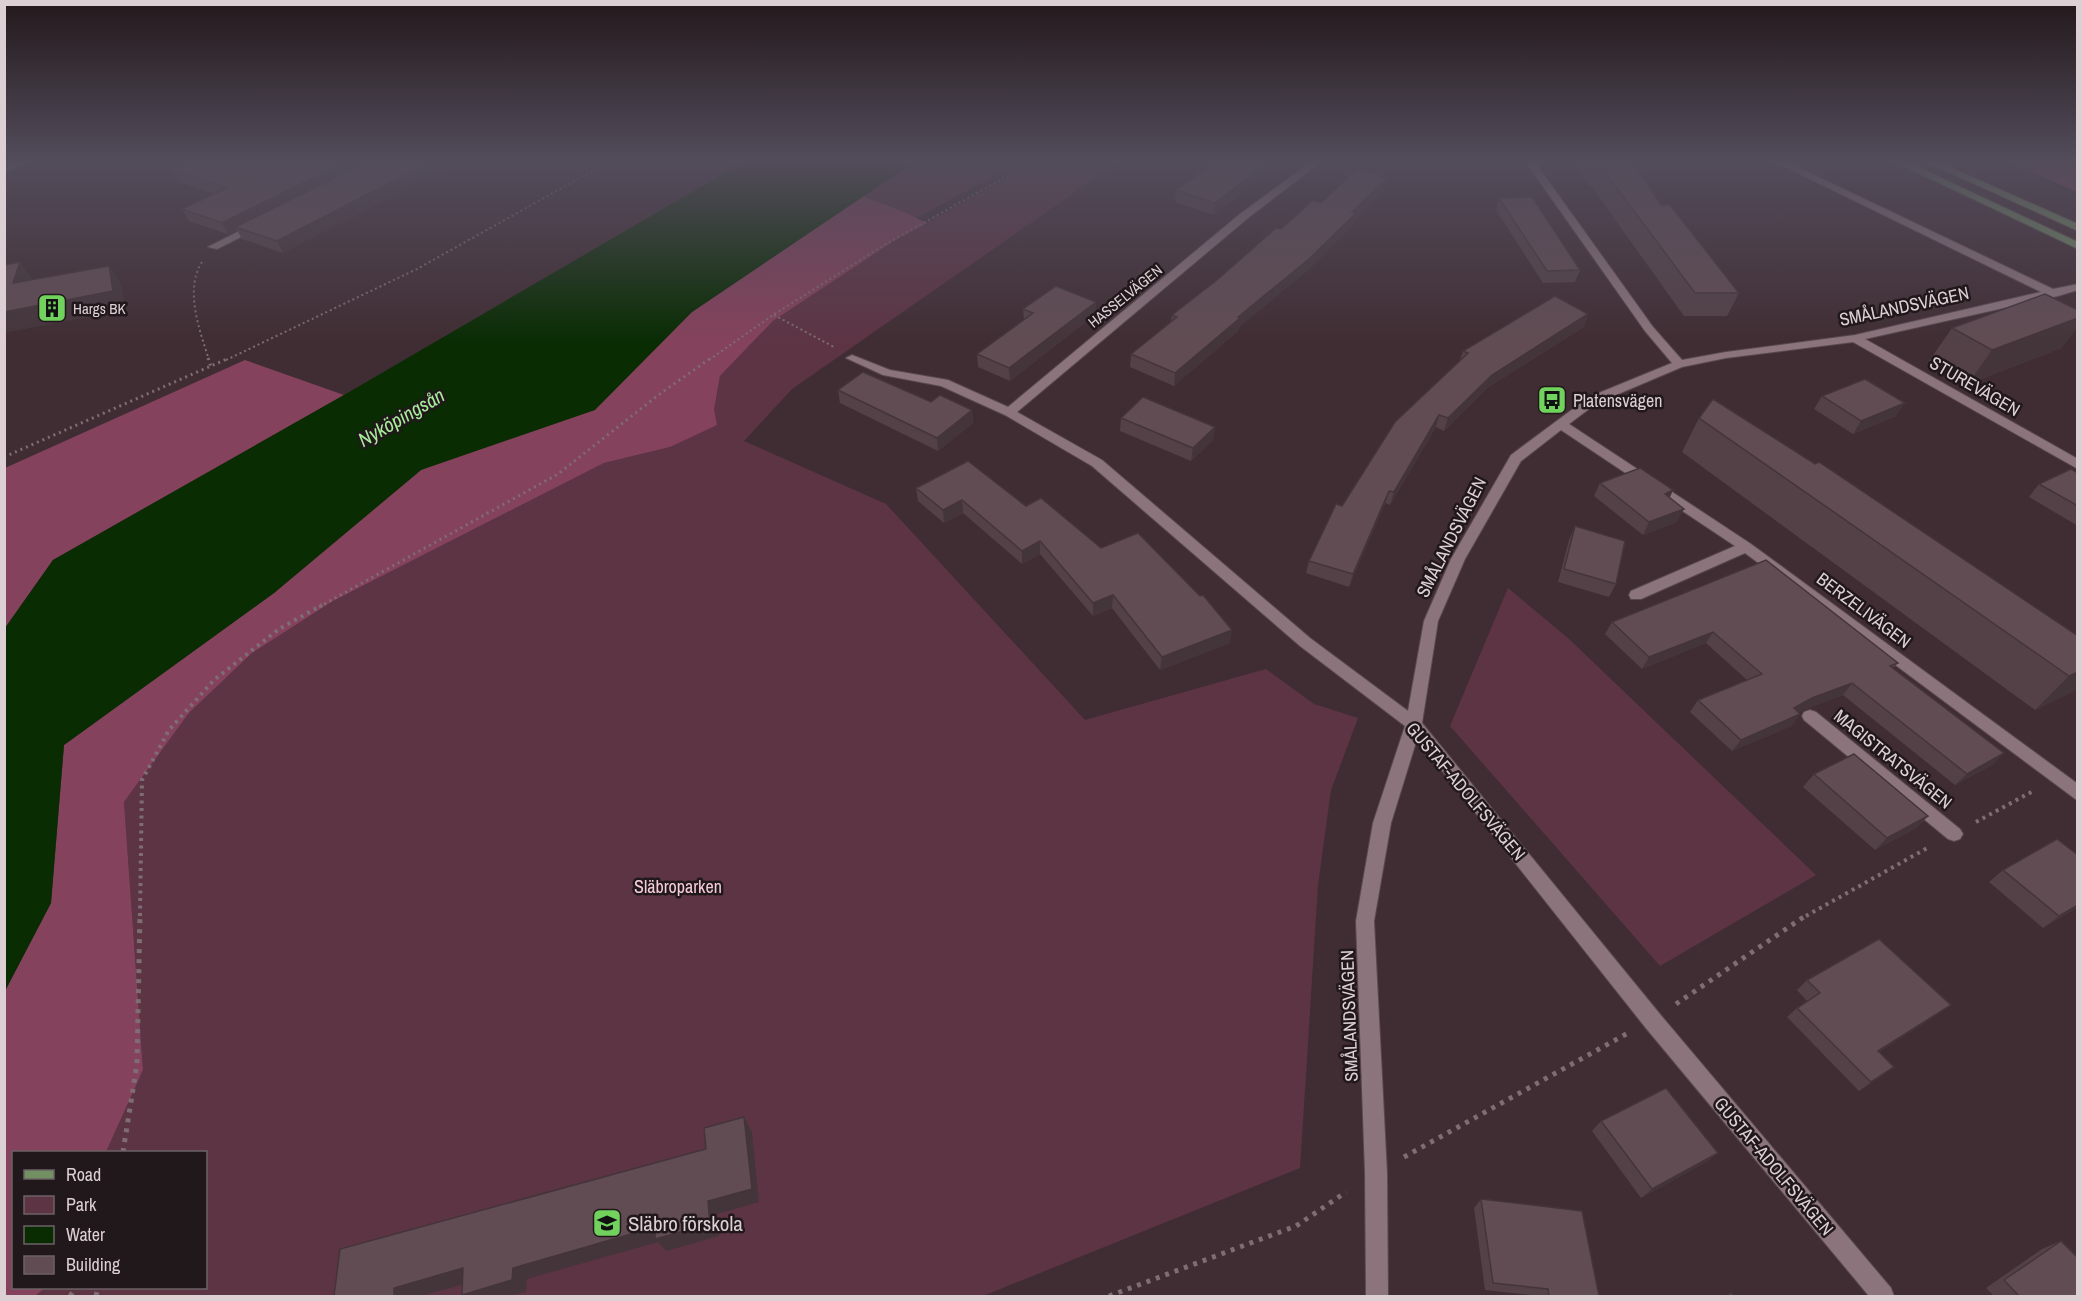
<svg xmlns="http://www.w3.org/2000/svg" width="2082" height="1301" viewBox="0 0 2082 1301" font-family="'Archivo Narrow',sans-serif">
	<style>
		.green { fill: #5d3444 }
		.forest { fill: #85425c }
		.water { fill: #092c03 }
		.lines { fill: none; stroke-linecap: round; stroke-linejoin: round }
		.service-casing { stroke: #59494f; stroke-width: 2 }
		.minor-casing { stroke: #59494f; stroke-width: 2 }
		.primary-casing { stroke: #59494f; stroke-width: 2 }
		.path-far3 { stroke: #7e6d72; stroke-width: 2; stroke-dasharray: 2 3; stroke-linecap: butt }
		.path-far2 { stroke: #7e6d72; stroke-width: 3; stroke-dasharray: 2 4; stroke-linecap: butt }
		.path-far1 { stroke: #7e6d72; stroke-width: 4; stroke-dasharray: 3 4.5; stroke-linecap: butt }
		.path { stroke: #7e6d72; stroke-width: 5; stroke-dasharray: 4 6; stroke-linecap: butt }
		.service { fill: #8b747c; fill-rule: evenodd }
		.minor { fill: #8b747c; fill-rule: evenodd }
		.primary { fill: #719163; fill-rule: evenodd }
		.wall { fill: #534147 }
		.shaded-wall { fill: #44353a }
		.building { fill: #614c53; stroke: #44353a; stroke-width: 1.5 }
		.labels { text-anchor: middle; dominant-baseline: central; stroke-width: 5; stroke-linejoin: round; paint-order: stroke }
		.far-street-label { font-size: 15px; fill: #ddd0d4; stroke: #21181b }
		.far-poi-label { font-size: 15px; fill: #ddd0d4; stroke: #21181b; text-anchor: start }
		.street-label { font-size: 18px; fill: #ddd0d4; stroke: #21181b }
		.poi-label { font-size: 18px; fill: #ddd0d4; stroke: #21181b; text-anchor: start }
		.park-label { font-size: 18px; fill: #f6ccda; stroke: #21181b }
		.water-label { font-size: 20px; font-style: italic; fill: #a8ec9b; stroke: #21181b }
		.near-poi-label { font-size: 21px; fill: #ddd0d4; stroke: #21181b; text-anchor: start }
	</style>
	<rect width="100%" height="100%" fill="#402d33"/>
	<g class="green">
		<polygon points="916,161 1022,161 916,218 902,211 862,196"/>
		<polygon points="1037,161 1120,161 792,389 744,441 886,504 1085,720 1266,669 1314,704 1358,718 1331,790 1318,885 1300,1168 983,1296 35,1296 45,1288 206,1288 206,1152 106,1152 143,1070 124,802 189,713 252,653 333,601 604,463 670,447 714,410 720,376 773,321 894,241"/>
		<polygon points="1508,588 1569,639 1816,875 1660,966 1450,726"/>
	</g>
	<g class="forest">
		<polygon points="2008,161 2077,161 2077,192"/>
		<polygon points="862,196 902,211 927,223 894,241 773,321 720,376 714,410 717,425 670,447 604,463 333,601 252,653 189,713 124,802 143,1070 106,1152 14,1152 14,1288 45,1288 35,1296 5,1296 5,991 51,903 64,745 274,593 421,470 692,312"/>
		<polygon points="245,360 344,395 53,560 5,628 5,468"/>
	</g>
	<polygon class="water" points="745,161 916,161 692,312 595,410 421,470 274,593 64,745 51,903 5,991 5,628 53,560 344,395"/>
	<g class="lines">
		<g class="service-casing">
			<polygon id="service" points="18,161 32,161 4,172 4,166"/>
		</g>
		<g class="minor-casing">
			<g id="minor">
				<polygon points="1312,161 1322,161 1248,218 1017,412 1102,460 1310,638 1408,711 1424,621 1451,559 1511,455 1589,397 1672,363 1645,331 1525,161 1534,161 1653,327 1682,360 1726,352 1855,335 2041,292 1773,161 1785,161 2053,289 2078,284 2078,290 2058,296 1865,339 2078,459 2078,469 1853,342 1726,358 1682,367 1597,403 1569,424 1751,544 2078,784 2078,801 1745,553 1641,599 1631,599 1629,595 1631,591 1735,546 1561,430 1521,461 1465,559 1438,621 1422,723 1659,1013 1891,1288 1894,1296 1869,1296 1645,1027 1417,739 1391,823 1374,921 1387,1173 1388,1296 1366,1296 1365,1173 1356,921 1373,823 1405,726 1300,646 1092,466 1005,415 941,386 883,375 846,358 852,355 890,370 948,380 1008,407 1240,214"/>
				<polygon points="257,222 262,225 261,227 217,249 208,247"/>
				<polygon points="1810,710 1816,712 1960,829 1963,834 1960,839 1954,841 1948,839 1804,720 1802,716 1804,712"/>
			</g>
		</g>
		<g class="primary-casing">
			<g id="primary">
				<polygon points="1893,161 1905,161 2078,242 2078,249"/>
				<polygon points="1924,161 1936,161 2078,224 2078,231"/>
			</g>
		</g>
		<g class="path-far3">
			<path d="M202,262C184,290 200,331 209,360"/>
			<polyline points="774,315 834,347"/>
			<polyline points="226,360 417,269 610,161"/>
			<polyline points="709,360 773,315 884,245 1034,161"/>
		</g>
		<g class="path-far2">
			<polyline points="208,358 211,367"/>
			<polyline points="4,457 229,358"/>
			<polyline points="319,607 558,474 661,393 711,358"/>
		</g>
		<g class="path-far1">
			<polyline points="1976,822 2035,790"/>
			<polyline points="140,916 142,780 169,730 214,680 279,629 322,605"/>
			<polyline points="1806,916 1929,847"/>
		</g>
		<g class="path">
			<polyline points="1676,1004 1808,914"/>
			<polyline points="123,1152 137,1064 140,914"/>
			<polyline points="1404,1157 1628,1033"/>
			<polyline points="70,1296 76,1288"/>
			<polyline points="96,1296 98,1288"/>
			<polyline points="1109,1296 1296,1226 1346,1192"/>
		</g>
		<use href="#service" class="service"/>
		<use href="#minor" class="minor"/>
		<use href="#primary" class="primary"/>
	</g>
	<g class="wall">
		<polygon points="192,161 458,161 283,253 242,239 237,230 228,234 189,221 182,209 214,194 179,182 172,170"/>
		<polygon points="1210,161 1284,161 1214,215 1175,202 1176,190 1210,166"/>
		<polygon points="1573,161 1632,161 1661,205 1739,293 1727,316 1684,316 1591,186 1588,186"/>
		<polygon points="1384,190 1355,219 1353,225 1307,271 1239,327 1238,331 1174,386 1130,367 1131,354 1171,322 1172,315 1321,203"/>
		<polygon points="1499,198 1580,270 1575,282 1543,283 1496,210"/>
		<polygon points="1096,302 1096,314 1010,381 978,367 977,354 1024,320 1023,309"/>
		<polygon points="1588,314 1584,327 1487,388 1444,431 1436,427 1390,505 1385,503 1349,587 1306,573 1309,561 1342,506 1460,360 1463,351"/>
		<polygon points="1952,328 2062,348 1968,384 1929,361"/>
		<polygon points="838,390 931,402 972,410 973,423 938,451 840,403"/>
		<polygon points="1822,396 1896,416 1853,434 1814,409"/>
		<polygon points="1121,418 1215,427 1213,440 1191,461 1120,431"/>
		<polygon points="1699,418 2078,636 2078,687 2074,691 2035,710 1682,452"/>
		<polygon points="2078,473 2078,526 2029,497 2039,484"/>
		<polygon points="1600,483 1673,490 1670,497 1677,522 1643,535 1594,496"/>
		<polygon points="916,488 1026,506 1101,548 1230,643 1160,670 1112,608 1093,616 1040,554 1022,564 963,513 944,523 918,501"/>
		<polygon points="1575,526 1616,584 1609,597 1558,582 1569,540"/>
		<polygon points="1766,560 1898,663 1893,668 2004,753 1992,765 1955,785 1843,695 1803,710 1798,712 1800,714 1791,726 1732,751 1690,712 1698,700 1747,680 1706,643 1642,669 1605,634 1612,622"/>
		<polygon points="1814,774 1928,816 1916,828 1875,850 1803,787"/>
		<polygon points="2078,855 2078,907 2043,928 1989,882 2003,870"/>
		<polygon points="1807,980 1951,1005 1938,1014 1879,1052 1882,1076 1859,1091 1787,1017 1797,1008 1807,1001 1797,990"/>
		<polygon points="1601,1121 1718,1153 1706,1162 1641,1198 1592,1131"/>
		<polygon points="1481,1199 1599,1296 1539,1296 1485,1290 1474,1208"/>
		<polygon points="2061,1241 2078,1296 1994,1296 1986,1288 2042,1249"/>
	</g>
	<g class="shaded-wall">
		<polygon points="347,161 375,161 235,227 237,230 228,234 222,223"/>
		<polygon points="432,161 458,161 283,253 277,241"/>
		<polygon points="1270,161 1284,161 1214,215 1215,203"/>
		<polygon points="1387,178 1384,190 1355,219 1353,225 1307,271 1239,327 1238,331 1174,386 1175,373 1238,317 1352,212"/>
		<polygon points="20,262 33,280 13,283"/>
		<polygon points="109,266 121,284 126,310 4,333 4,312"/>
		<polygon points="1096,302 1096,314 1010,381 1009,368"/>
		<polygon points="1588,314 1584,327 1487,388 1444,431 1448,418 1492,375"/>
		<polygon points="2078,318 2078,327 2062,348 1968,384 1992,350"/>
		<polygon points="1905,403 1896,416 1853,434 1861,421"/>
		<polygon points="972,410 973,423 938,451 937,438"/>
		<polygon points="1439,415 1436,427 1390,505 1394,492"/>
		<polygon points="1215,427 1213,440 1191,461 1193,448"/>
		<polygon points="1673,490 1667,503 1665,494"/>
		<polygon points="1389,491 1385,503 1349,587 1353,574"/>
		<polygon points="962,500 963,513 944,523 943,510"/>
		<polygon points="1684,509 1677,522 1643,535 1649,522"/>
		<polygon points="1040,541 1040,554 1022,564 1022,551"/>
		<polygon points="1113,595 1112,608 1093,616 1093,603"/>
		<polygon points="1232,630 1230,643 1160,670 1162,657"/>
		<polygon points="1713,632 1706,643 1642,669 1649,657"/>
		<polygon points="2078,672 2078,687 2074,691 2035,710 2069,676"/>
		<polygon points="1852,683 1843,695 1803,710 1785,720 1794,708 1812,698"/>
		<polygon points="1800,714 1791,726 1732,751 1741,740"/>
		<polygon points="2004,753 1992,765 1955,785 1967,774"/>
		<polygon points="1928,816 1916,828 1875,850 1887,838"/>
		<polygon points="2078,905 2078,907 2043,928 2059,916"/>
		<polygon points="1951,1005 1938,1014 1866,1060 1878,1051"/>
		<polygon points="1894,1067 1882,1076 1859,1091 1871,1082"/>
		<polygon points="744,1117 752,1132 759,1202 717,1214 719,1236 666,1251 658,1242 527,1279 526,1292 510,1296 464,1296 462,1295 513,1268 708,1201"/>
		<polygon points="1718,1153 1706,1162 1641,1198 1652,1189"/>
		<polygon points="463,1268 479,1280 421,1296 394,1296 394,1288"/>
	</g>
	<g class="building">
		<polygon points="192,161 347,161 222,223 182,209 226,188 172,170"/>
		<polygon points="369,161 432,161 277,241 235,227"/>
		<polygon points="1216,161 1270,161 1215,203 1176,190"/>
		<polygon points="1594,161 1632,161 1661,205 1670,205 1739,293 1695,293 1599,164 1596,164"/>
		<polygon points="1357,169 1387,178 1352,212 1356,213 1309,259 1238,317 1240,318 1175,373 1131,354 1177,317 1172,315 1217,280 1276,228 1281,229 1313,200 1321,203"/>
		<polygon points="1532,197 1580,270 1547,271 1499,198"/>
		<polygon points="20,262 13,283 109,266 113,291 4,312 4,265"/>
		<polygon points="1056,286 1096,302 1009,368 977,354 1033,313 1023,309"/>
		<polygon points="2045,294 2078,310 2078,318 1992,350 1952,328"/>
		<polygon points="1555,296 1588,314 1492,375 1448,418 1439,415 1394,492 1389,491 1353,574 1309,561 1336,504 1342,506 1395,422 1468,353 1463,351"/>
		<polygon points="863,372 931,402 940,395 972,410 937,438 838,390"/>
		<polygon points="1865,379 1905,403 1861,421 1822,396"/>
		<polygon points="1143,397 1215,427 1193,448 1121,418"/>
		<polygon points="1713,399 1815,464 1819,462 2078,636 2078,672 2069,676 1699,418"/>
		<polygon points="968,461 1026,506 1041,498 1101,548 1138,533 1200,596 1203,595 1232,630 1162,657 1113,595 1093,603 1040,541 1022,551 962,500 943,510 916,488"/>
		<polygon points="1640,468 1673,490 1665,494 1684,509 1649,522 1600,483"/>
		<polygon points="2071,469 2078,473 2078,506 2039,484"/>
		<polygon points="1575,526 1625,541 1616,584 1564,569"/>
		<polygon points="1766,560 1898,663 1890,666 2004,753 1967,774 1852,683 1812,698 1794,708 1800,714 1741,740 1698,700 1762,674 1713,632 1649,657 1612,622"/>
		<polygon points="1854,754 1928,816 1887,838 1814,774"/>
		<polygon points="2057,839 2078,855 2078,905 2059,916 2003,870"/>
		<polygon points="1879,939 1951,1005 1878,1051 1894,1067 1871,1082 1797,1008 1820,993 1807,980"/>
		<polygon points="1666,1088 1718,1153 1652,1189 1601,1121"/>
		<polygon points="744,1117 752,1189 708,1201 710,1224 655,1239 655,1227 513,1268 512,1280 462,1295 463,1268 394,1288 394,1296 334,1296 340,1249 706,1149 704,1128"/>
		<polygon points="1481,1199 1582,1211 1599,1296 1549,1296 1548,1289 1493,1283"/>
		<polygon points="2061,1241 2078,1258 2078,1296 2019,1296 2004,1280"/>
		<polygon points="1731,1293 1734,1296 1726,1296"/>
	</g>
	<linearGradient id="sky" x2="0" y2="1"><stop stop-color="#23191c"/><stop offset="0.47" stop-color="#534c5b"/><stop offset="1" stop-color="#534c5b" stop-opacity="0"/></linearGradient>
	<rect width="2082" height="343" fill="url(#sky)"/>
	<defs>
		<g id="building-square" transform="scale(1.5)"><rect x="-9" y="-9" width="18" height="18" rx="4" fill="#71d35e" stroke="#21181b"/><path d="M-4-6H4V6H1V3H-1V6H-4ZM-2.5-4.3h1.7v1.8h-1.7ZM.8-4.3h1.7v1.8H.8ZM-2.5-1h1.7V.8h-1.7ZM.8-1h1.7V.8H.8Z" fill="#111"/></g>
		<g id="bus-square" transform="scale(1.5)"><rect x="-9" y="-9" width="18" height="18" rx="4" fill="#71d35e" stroke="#21181b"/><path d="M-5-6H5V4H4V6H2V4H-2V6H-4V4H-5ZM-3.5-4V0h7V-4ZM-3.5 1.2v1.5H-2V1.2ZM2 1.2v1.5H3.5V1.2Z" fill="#111"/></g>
		<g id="school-square" transform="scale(1.5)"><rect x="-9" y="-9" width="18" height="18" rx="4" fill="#71d35e" stroke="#21181b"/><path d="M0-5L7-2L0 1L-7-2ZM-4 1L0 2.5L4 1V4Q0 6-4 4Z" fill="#111"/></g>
	</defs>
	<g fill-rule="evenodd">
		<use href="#building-square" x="52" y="308"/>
		<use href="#bus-square" x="1552" y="400"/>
		<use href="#school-square" x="607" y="1223"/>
	</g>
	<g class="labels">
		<g class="far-street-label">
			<text transform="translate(1125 296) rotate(-39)">HASSELVÄGEN</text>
		</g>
		<g class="far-poi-label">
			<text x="73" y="308">Hargs BK</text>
		</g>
		<g class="street-label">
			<text transform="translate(1904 306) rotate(-12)">SMÅLANDSVÄGEN</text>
			<text transform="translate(1975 386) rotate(30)">STUREVÄGEN</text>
			<text transform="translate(1451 537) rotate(-63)">SMÅLANDSVÄGEN</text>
			<text transform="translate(1864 610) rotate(37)">BERZELIVÄGEN</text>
			<text transform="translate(1893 759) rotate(39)">MAGISTRATSVÄGEN</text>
			<text transform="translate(1466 791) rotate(50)">GUSTAF-ADOLFSVÄGEN</text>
			<text transform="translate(1349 1016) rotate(-92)">SMÅLANDSVÄGEN</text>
			<text transform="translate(1774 1166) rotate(50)">GUSTAF-ADOLFSVÄGEN</text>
		</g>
		<g class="poi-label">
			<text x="1573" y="400">Platensvägen</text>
		</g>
		<g class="park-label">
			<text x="678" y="886">Släbroparken</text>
		</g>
		<g class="water-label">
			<text transform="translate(401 417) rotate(-30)">Nyköpingsån</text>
		</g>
		<g class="near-poi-label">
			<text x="628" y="1223">Släbro förskola</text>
		</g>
	</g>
	<rect width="2082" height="1301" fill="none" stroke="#ddd0d4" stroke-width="12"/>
	<rect x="12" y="1151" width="195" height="138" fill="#21181b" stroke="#6c6265" stroke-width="1.5"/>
	<rect x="24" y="1170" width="30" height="9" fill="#719163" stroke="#6c6265" stroke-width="1.5"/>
	<text x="66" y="1181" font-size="18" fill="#ddd0d4">Road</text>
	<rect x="24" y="1196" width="30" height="18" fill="#5d3444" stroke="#6c6265" stroke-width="1.5"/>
	<text x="66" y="1211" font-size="18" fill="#ddd0d4">Park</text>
	<rect x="24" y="1226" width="30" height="18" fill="#092c03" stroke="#6c6265" stroke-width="1.5"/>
	<text x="66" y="1241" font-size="18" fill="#ddd0d4">Water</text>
	<rect x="24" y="1256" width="30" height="18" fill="#614c53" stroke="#6c6265" stroke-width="1.5"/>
	<text x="66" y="1271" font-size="18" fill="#ddd0d4">Building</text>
</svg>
